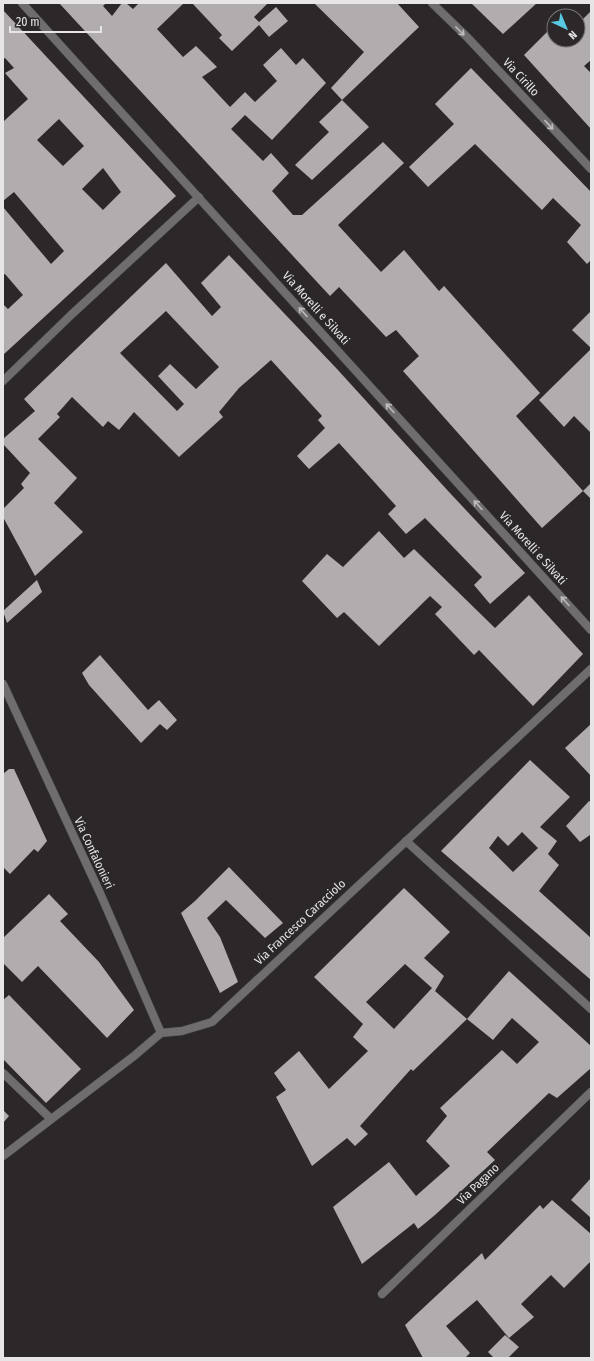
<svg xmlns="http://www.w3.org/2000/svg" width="594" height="1361" viewBox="0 0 594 1361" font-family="'Fira Sans Condensed',sans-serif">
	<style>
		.building { fill: #b1acad; fill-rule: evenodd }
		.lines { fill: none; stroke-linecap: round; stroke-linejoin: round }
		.street-casing { stroke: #4a4647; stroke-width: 9 }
		.street { stroke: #6f6d6d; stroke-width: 8 }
		.oneway { stroke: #bdbbbb }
		.labels { text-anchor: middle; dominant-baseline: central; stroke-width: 4; stroke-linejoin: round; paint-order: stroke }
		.street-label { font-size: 12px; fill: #e7e5e5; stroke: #2c2829 }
	</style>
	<rect width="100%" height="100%" fill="#2c2829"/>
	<g class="building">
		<polygon points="59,3 106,3 103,6 112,16 122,3 126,3 133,9 139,3 184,3 157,29 183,57 196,46 217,67 202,77 230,107 245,92 255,102 277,81 263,65 281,48 296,65 303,58 326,83 272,140 245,115 231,129 263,161 271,153 289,173 272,191 293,215 302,215 383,142 404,163 338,225 381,272 404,250 439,291 444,286 540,393 516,416 583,491 542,528 403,371 419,356 396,330 386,337 339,287 330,296"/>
		<polygon points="192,3 268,3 254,17 259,22 276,7 288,21 269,37 259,25 232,51 219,38 222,35"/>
		<polygon points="314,3 397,3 419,27 342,100 369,127 312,180 295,165 329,132 319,122 342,100 331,88 364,52"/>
		<polygon points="471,3 537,3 503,34"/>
		<path d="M3,10L176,196L3,355V304L8,309L23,295L5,274L3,275V207L51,264L64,251L14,192L3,201V120L4,121L28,99L5,73L14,68L5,58L3,59ZM59,119L84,146L63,166L37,140ZM103,168L121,192L103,210L82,189Z"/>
		<polygon points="591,11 591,60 584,66 591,73 591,129 524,55 551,28 554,31 554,40 578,40 578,24"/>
		<polygon points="471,68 591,192 591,260 587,264 567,242 581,225 553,198 542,210 475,144 428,187 409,167 454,124 435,104"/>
		<path d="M229,255L337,369L449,492L525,573L490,604L474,585L482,577L425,518L406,534L388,514L396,506L339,443L309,469L297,456L325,428L318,420L322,416L271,360L239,388L219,412L223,417L179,457L134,412L119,430L108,421L103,427L72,397L57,414L60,417L38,439L77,478L54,503L83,532L35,576L3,517V509L24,488L21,484L30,473L3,444V439L35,411L24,399L166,263L212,316L221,307L201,283ZM166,311L219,367L196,389L170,364L158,376L184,404L177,411L120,353Z"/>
		<polygon points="591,311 591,348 572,330"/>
		<polygon points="591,349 591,433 574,416 564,427 539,400"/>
		<polygon points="591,483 591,499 583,491"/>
		<polygon points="379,531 404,558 414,549 495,628 529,595 583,654 533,706 479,650 474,655 435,614 442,607 430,596 379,646 344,612 337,618 302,581 327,554 343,567"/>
		<polygon points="37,580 42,592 7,623 3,611"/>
		<polygon points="100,655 148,710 159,700 177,720 167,730 160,724 141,743 89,685 82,673"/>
		<polygon points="591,724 591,776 565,748"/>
		<path d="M530,760L570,797L540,827L557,841L548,854L559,865L539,891L591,938V980L441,851ZM522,832L538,848L513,872L489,848L498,836L508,846Z"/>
		<polygon points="9,769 14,769 47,841 38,852 34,849 10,874 3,867 3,774"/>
		<polygon points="589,801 591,802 591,837 590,835 580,842 566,826"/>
		<polygon points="229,867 283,923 265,938 226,900 207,918 220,937 238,982 220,993 181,913 195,901"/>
		<path d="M404,888L450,932L424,958L444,976L435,991L467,1019L413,1071L411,1069L360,1126L368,1134L355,1146L347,1138L312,1166L276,1097L286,1090L274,1073L299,1051L329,1089L368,1051L353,1037L363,1024L314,977ZM405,964L432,988L394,1029L366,1002Z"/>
		<polygon points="49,894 68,914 60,921 99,962 134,1010 107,1038 38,966 22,982 3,963 3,938"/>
		<polygon points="509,971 591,1046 591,1068 557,1098 549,1093 487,1152 495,1160 435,1215 418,1229 414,1223 362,1264 333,1207 389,1162 416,1196 450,1166 426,1141 447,1116 440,1108 502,1050 517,1064 539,1042 512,1018 493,1040 467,1019"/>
		<polygon points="9,995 81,1069 46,1103 3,1059 3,1000"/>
		<polygon points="3,1110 9,1116 3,1123"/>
		<polygon points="591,1178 591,1218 571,1200"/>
		<polygon points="552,1200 591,1234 591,1261 564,1288 551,1275 521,1304 534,1317 509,1338 477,1300 446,1326 470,1353 465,1358 423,1358 405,1325 482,1253 485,1260 540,1205 543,1209"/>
		<polygon points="505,1335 519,1347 508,1358 494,1358 488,1352"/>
	</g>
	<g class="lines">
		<g class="street-casing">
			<g id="street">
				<polyline points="22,3 591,630"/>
				<polyline points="432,3 467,37 591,169"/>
				<polyline points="3,381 71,315 199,197"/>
				<polyline points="3,684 100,893 161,1033"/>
				<polyline points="406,841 591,1009"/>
				<polyline points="3,1073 51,1119"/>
				<polyline points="3,1156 134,1056 161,1033 182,1031 212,1022 591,669"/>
				<polyline points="382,1294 591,1092"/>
			</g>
		</g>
		<use href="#street" class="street"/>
	</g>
	<defs><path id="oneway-shaft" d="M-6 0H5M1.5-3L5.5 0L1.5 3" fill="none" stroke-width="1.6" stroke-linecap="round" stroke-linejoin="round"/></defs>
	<g class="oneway">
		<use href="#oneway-shaft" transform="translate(460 31) rotate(45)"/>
		<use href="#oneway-shaft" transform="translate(549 125) rotate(47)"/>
		<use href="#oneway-shaft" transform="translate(303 312) rotate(-132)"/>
		<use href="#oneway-shaft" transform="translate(390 408) rotate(-132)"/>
		<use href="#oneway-shaft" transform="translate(478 505) rotate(-132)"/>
		<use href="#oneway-shaft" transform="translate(565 601) rotate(-132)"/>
	</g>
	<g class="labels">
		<g class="street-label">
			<text transform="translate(521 77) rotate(47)">Via Cirillo</text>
			<text transform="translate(316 308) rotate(48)">Via Morelli e Silvati</text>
			<text transform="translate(533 548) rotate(48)">Via Morelli e Silvati</text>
			<text transform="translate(94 853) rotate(65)">Via Confalonieri</text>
			<text transform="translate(300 922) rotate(-43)">Via Francesco Caracciolo</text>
			<text transform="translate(478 1184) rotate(-44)">Via Pagano</text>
		</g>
	</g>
	<rect width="594" height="1361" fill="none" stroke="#e7e5e5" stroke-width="8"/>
	<g transform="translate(566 28) rotate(136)"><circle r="19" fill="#2c2829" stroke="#777474"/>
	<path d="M0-3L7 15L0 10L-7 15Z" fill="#58c9e3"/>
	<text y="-6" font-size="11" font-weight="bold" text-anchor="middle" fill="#e7e5e5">N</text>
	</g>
	<path d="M10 26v6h91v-6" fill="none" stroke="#e7e5e5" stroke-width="2"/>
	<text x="16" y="26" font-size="12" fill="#e7e5e5" stroke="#2c2829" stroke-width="3" paint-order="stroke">20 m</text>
</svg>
